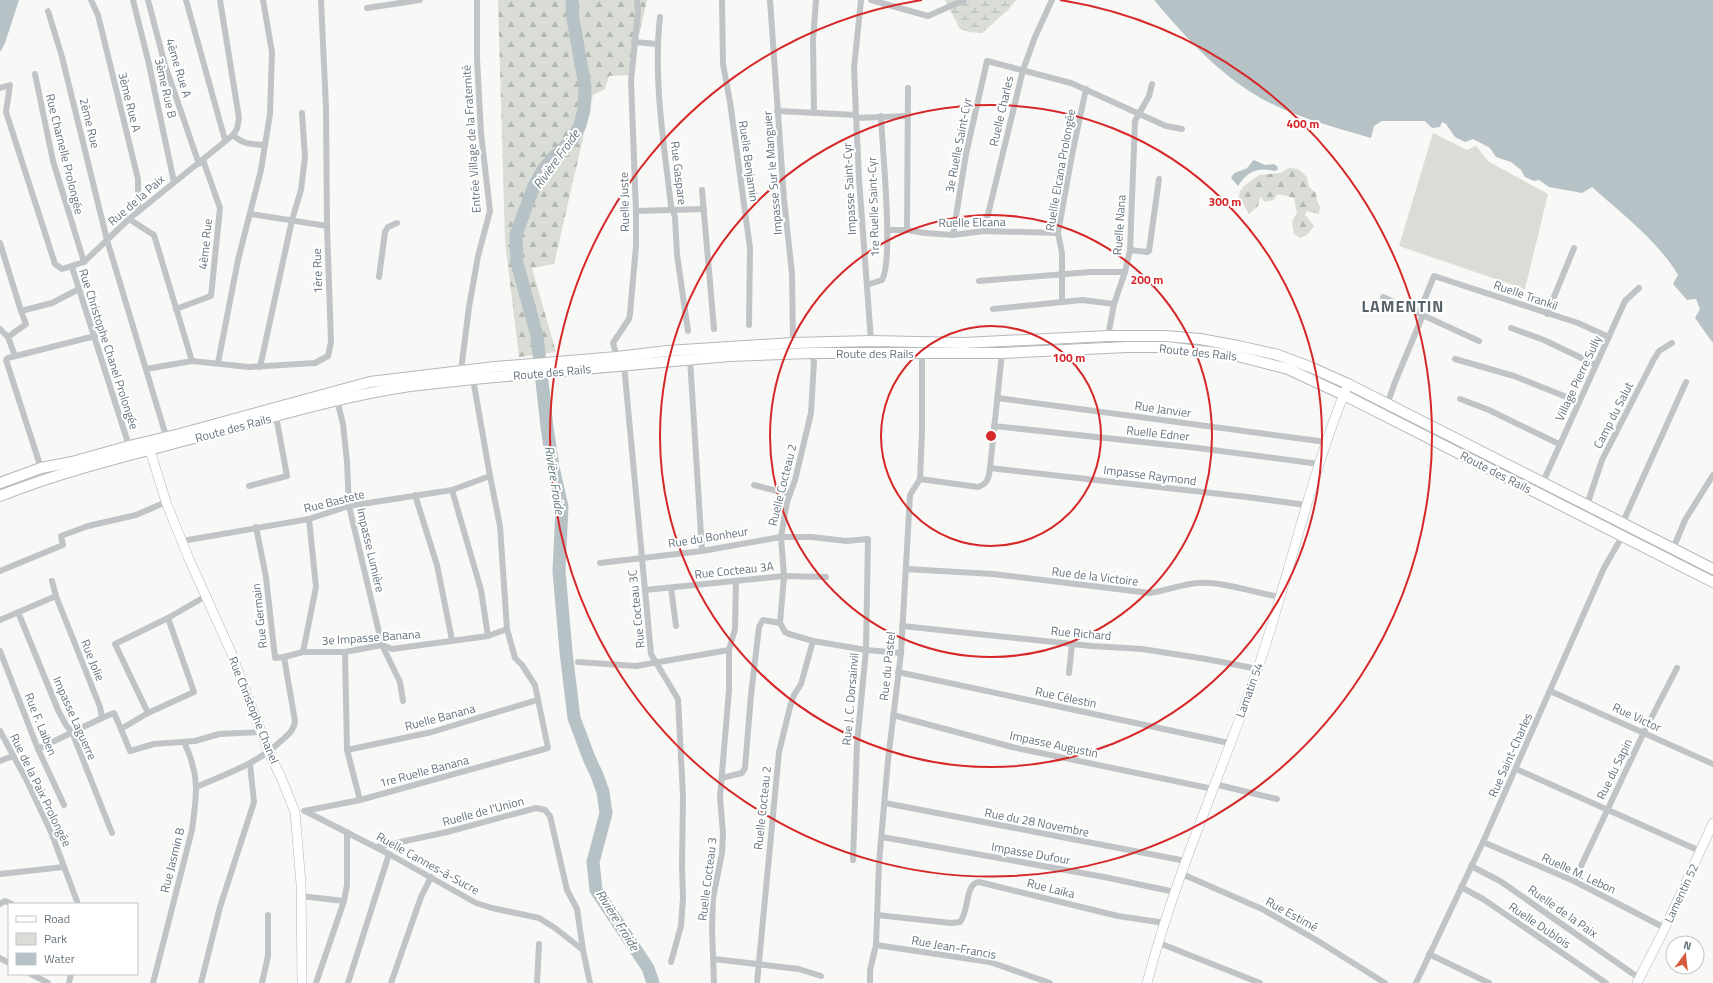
<svg xmlns="http://www.w3.org/2000/svg" width="1713" height="983" viewBox="0 0 1713 983" font-family="'Titillium Web',sans-serif">
	<style>
		.forest { fill: url(#forest-firs) }
		.wetland { fill: url(#wetland-marsh) }
		.park { fill: #d9ddd6 }
		.water { fill: #b7c2c6 }
		.lines { fill: none; stroke-linecap: round; stroke-linejoin: round }
		.river { stroke: #b7c2c6; stroke-width: 13 }
		.secondary-casing { stroke: #b2b8bc; stroke-width: 10 }
		.primary-casing { stroke: #b4b8bb; stroke-width: 12 }
		.street { stroke: #c0c4c7; stroke-width: 6 }
		.secondary { stroke: #fff; stroke-width: 9 }
		.primary { stroke: #fff; stroke-width: 10 }
		.ring { fill: none; stroke: #d62828; stroke-width: 2 }
		.labels { text-anchor: middle; dominant-baseline: central; stroke-width: 4; stroke-linejoin: round; paint-order: stroke }
		.street-label { font-size: 12px; fill: #66747e; stroke: #fff }
		.water-label { font-size: 13px; font-style: italic; fill: #667a7f; stroke: #fff }
		.district-label { font-size: 16px; font-weight: bold; letter-spacing: 1px; fill: #58626a; stroke: #fff }
		.centre { fill: #d62828; stroke: #fff; stroke-width: 2 }
		.ring-label { font-size: 12px; text-anchor: middle; font-weight: bold; fill: #d62828; stroke: #fff; stroke-width: 4; stroke-linejoin: round; paint-order: stroke }
	</style>
	<defs>
		<pattern id="forest-firs" width="22" height="20" patternUnits="userSpaceOnUse"><rect width="22" height="20" fill="#d9ddd6"/><path d="M5 1l3.5 6h-7zM16 11l3.5 6h-7z" fill="#b4b8b3"/></pattern>
		<pattern id="wetland-marsh" width="20" height="14" patternUnits="userSpaceOnUse"><rect width="20" height="14" fill="#d9ddd6"/><path d="M1 5h8M5 5V1M11 12h8M15 12V8" fill="none" stroke="#b4b8b3"/></pattern>
	</defs>
	<rect width="100%" height="100%" fill="#f8f8f6"/>
	<g class="forest">
		<polygon points="498,0 647,0 630,75 609,76 605,89 593,95 554,264 532,268 556,352 519,357 505,241"/>
		<polygon points="1289,168 1298,169 1307,177 1309,187 1316,193 1317,201 1320,207 1319,214 1306,211 1305,215 1314,226 1307,235 1300,238 1294,234 1292,221 1297,213 1294,198 1278,194 1273,200 1265,202 1260,197 1258,206 1249,214 1239,197 1240,191 1244,186 1259,175 1280,173"/>
	</g>
	<polygon class="wetland" points="945,0 1016,0 1008,10 982,33 969,32 960,29"/>
	<polygon class="park" points="1433,133 1467,150 1476,146 1489,162 1548,194 1525,289 1399,246"/>
	<g class="water">
		<polygon points="0,0 19,0 5,43 0,52"/>
		<path d="M1154,0H1713V343L1695,318L1700,309L1696,299L1687,300L1673,284L1678,275C1658,241 1621,213 1592,187L1582,193L1549,187L1539,180L1534,181L1525,177L1521,170L1511,162L1496,157L1490,148L1473,139L1465,142L1455,137L1446,124L1442,122L1440,127L1432,128L1425,121H1382L1374,126L1371,138C1337,128 1302,119 1270,103C1224,80 1187,39 1154,0Z"/>
		<path d="M1254,160L1265,165L1274,164L1277,166L1278,169L1275,171C1257,167 1248,171 1238,186L1231,178C1234,171 1239,172 1245,169C1249,168 1250,163 1254,160Z"/>
	</g>
	<g class="lines">
		<polyline class="river" points="572,0 573,19 585,86 584,110 580,125 572,140 553,158 543,170 534,186 516,234 517,263 537,336 547,427 553,467 562,507 559,571 566,652 574,718 589,758 597,775 603,792 606,813 593,862 596,890 648,968 653,983"/>
		<g class="secondary-casing">
			<g id="secondary">
				<polyline points="148,444 166,502 189,559 231,652 269,753 280,775 295,812 301,884 302,983"/>
				<path d="M1147,983C1175,875 1222,773 1258,668C1290,574 1310,476 1348,384"/>
				<polyline points="1637,983 1665,928 1713,823"/>
			</g>
		</g>
		<g class="primary-casing">
			<g id="primary">
				<polyline points="0,483 41,468 72,462 129,446 180,434 370,382 495,367 617,357 667,351 793,343 871,341 963,343 1108,336 1165,336 1200,339 1238,346 1278,355 1310,367 1348,384 1713,569"/>
				<path d="M0,496C67,469 139,453 209,434C276,416 342,396 410,386L473,379L729,356L810,353H1002L1127,347H1166L1234,355L1288,369L1344,395L1713,582"/>
			</g>
		</g>
		<g class="street">
			<polyline points="91,0 98,15 138,179 138,211"/>
			<polyline points="133,0 148,60 174,182"/>
			<polyline points="148,0 165,65 199,164"/>
			<polyline points="186,0 225,140"/>
			<polyline points="722,0 723,64 730,102 750,248 749,325"/>
			<polyline points="770,0 784,199 792,274 793,343"/>
			<polyline points="871,0 928,16 964,0"/>
			<polyline points="367,8 420,0"/>
			<path d="M660,17C653,79 664,144 671,206L675,217L677,255L688,331"/>
			<polyline points="634,42 657,44"/>
			<polyline points="35,74 53,161 84,262"/>
			<polyline points="0,88 10,85 6,112 55,264 62,269 84,262 107,240 62,57 48,11"/>
			<polyline points="777,111 856,115 859,179 871,341"/>
			<polyline points="814,113 813,40 816,0"/>
			<polyline points="856,115 854,68 861,0"/>
			<polyline points="856,118 907,116"/>
			<path d="M233,135C244,145 251,144 265,145"/>
			<polyline points="702,190 714,329"/>
			<polyline points="636,211 704,209"/>
			<polyline points="251,214 327,226"/>
			<polyline points="129,219 154,235 192,361"/>
			<polyline points="887,230 907,230 925,233 953,235 984,231 1058,233"/>
			<polyline points="907,230 908,88"/>
			<polyline points="984,231 1023,70 1035,37 1052,0"/>
			<polyline points="953,235 966,154 987,61 1071,83 1166,126 1182,129"/>
			<polyline points="0,243 21,311"/>
			<polyline points="1130,250 1147,252 1149,251 1159,179"/>
			<polyline points="72,267 129,446"/>
			<polyline points="379,277 385,232 388,227 397,223"/>
			<polyline points="979,281 1090,272 1125,272"/>
			<path d="M867,285L882,280C894,260 882,146 881,116"/>
			<polyline points="1383,297 1479,341"/>
			<polyline points="1062,302 1062,253 1058,233 1072,155 1086,89"/>
			<polyline points="176,309 211,296 220,208 203,160"/>
			<polyline points="993,309 1082,300 1114,304"/>
			<polyline points="1419,313 1434,276 1578,323 1609,337"/>
			<polyline points="1547,314 1574,248"/>
			<polyline points="1511,328 1544,340 1596,365"/>
			<polyline points="0,329 8,337 15,356"/>
			<polyline points="1108,336 1114,304 1125,272 1130,250 1135,121 1149,96 1152,84"/>
			<polyline points="8,337 26,324 21,311 52,303 79,289"/>
			<polyline points="617,357 613,343 629,319 630,314 636,246 636,211 631,81 638,12 637,0"/>
			<polyline points="690,359 702,551"/>
			<polyline points="1455,359 1514,376 1579,402"/>
			<polyline points="218,363 238,260 261,170 270,114 272,52 263,0"/>
			<polyline points="624,365 651,654 678,699 683,796 682,866 683,898 681,926 671,962"/>
			<polyline points="260,367 292,220 301,190 305,157 302,113"/>
			<polyline points="146,369 192,361 249,367 315,363 328,356 331,342 327,226 326,108 321,0"/>
			<polyline points="461,370 469,307 478,256 490,211 481,133 477,59 477,0"/>
			<polyline points="998,398 1326,442"/>
			<polyline points="1460,399 1489,410 1559,444"/>
			<polyline points="337,400 343,424 347,462 349,506 382,645 400,682 403,701"/>
			<polyline points="1387,405 1395,382 1423,315"/>
			<polyline points="994,426 1198,448 1319,464"/>
			<polyline points="166,436 107,240 129,219 233,135 237,129 239,118 220,0"/>
			<polyline points="41,468 6,360 8,358 95,336"/>
			<polyline points="990,468 1247,497 1306,505"/>
			<path d="M920,479L978,487C988,484 989,477 990,468L1002,353"/>
			<polyline points="1543,482 1625,301 1639,288"/>
			<polyline points="754,485 789,494"/>
			<polyline points="249,486 287,476 276,416"/>
			<polyline points="452,490 481,590 488,636"/>
			<polyline points="415,495 437,565 452,640"/>
			<polyline points="1587,505 1602,460 1654,359 1659,351 1672,343"/>
			<polyline points="1623,522 1686,382"/>
			<polyline points="182,541 309,519 349,506 452,490 490,476"/>
			<polyline points="1673,549 1685,520 1713,475"/>
			<polyline points="600,563 702,551 781,537 812,537 846,541 868,539 866,650 857,744 853,860"/>
			<path d="M906,569L993,574L1150,593C1166,591 1182,584 1198,583C1219,581 1257,593 1280,597"/>
			<polyline points="0,571 63,545 61,536 88,526 136,515 166,502"/>
			<polyline points="52,581 56,596 100,707 102,718 114,713 121,729"/>
			<polyline points="671,588 676,626"/>
			<polyline points="645,590 784,576 826,577"/>
			<polyline points="18,612 58,710 66,725 72,732 112,833"/>
			<polyline points="168,618 194,692 148,713 121,729 130,751 154,744 195,741 219,734 261,732"/>
			<polyline points="0,620 56,596"/>
			<polyline points="780,623 784,576 781,537 787,502 795,480 811,413 814,361 810,353"/>
			<polyline points="902,626 1091,646 1142,649 1206,659 1258,669"/>
			<polyline points="0,651 38,749 64,805"/>
			<polyline points="303,652 316,587 309,519"/>
			<polyline points="345,652 347,750 360,800"/>
			<polyline points="284,657 303,652 345,652 382,645 392,649 488,636 507,629"/>
			<polyline points="578,662 636,666 729,650"/>
			<polyline points="898,672 1229,743"/>
			<polyline points="1069,673 1072,644"/>
			<polyline points="1550,691 1713,764"/>
			<polyline points="148,713 115,644 168,618 206,596"/>
			<polyline points="893,715 1012,747 1213,789"/>
			<polyline points="0,731 26,779 51,832 78,904"/>
			<polyline points="38,749 102,718"/>
			<polyline points="347,750 432,732 537,700"/>
			<polyline points="0,761 13,756"/>
			<polyline points="1516,769 1700,851"/>
			<polyline points="722,778 742,773 745,768 751,695 759,627 763,620 780,623 785,632 789,634 813,641 866,650 901,653"/>
			<polyline points="1214,784 1277,799"/>
			<path d="M196,787C228,773 257,764 282,740C289,734 294,730 295,721L284,657L275,658L266,577L256,527"/>
			<polyline points="885,803 1186,861"/>
			<polyline points="304,811 360,800 548,748 535,685 522,665 515,658 507,629 500,526 490,476 473,379"/>
			<polyline points="305,811 389,854 476,903 492,908 539,918 555,928 583,950 590,983"/>
			<polyline points="882,837 1104,877 1175,892"/>
			<polyline points="1483,842 1574,881 1665,928"/>
			<polyline points="377,847 447,832 536,808 545,810 550,816 567,890 577,909 583,950"/>
			<polyline points="1471,866 1500,881 1639,978"/>
			<polyline points="0,874 64,867"/>
			<polyline points="1182,874 1262,909 1318,941 1385,983"/>
			<polyline points="1574,881 1644,732 1677,668"/>
			<polyline points="1461,887 1483,899 1606,983"/>
			<polyline points="301,896 344,901"/>
			<polyline points="0,904 5,901 12,904"/>
			<path d="M877,915L951,923L960,922C969,912 965,883 979,882L1118,916L1165,923"/>
			<polyline points="1159,943 1260,983"/>
			<polyline points="876,945 990,962 1050,983"/>
			<polyline points="1429,954 1489,983"/>
			<polyline points="0,958 9,963"/>
			<polyline points="714,959 799,969 821,976"/>
			<polyline points="31,974 48,983"/>
			<polyline points="69,983 71,974"/>
			<path d="M153,983L192,830C197,795 200,775 184,742"/>
			<polyline points="201,983 220,907 254,802 250,764"/>
			<polyline points="262,983 268,956 268,915"/>
			<polyline points="316,983 344,901 347,885 347,832"/>
			<polyline points="348,983 389,854"/>
			<polyline points="391,983 421,897 431,877"/>
			<polyline points="537,983 539,944"/>
			<polyline points="714,983 712,929 713,898 722,853 723,833 720,797 729,690 729,650 735,629 736,581"/>
			<polyline points="757,983 779,752 790,707 794,695 801,684 813,641"/>
			<polyline points="870,983 870,970 876,945 879,863 888,760 901,653 910,495 920,479 922,431 922,353"/>
			<polyline points="1416,983 1483,842 1604,568 1623,535"/>
		</g>
		<use href="#secondary" class="secondary"/>
		<use href="#primary" class="primary"/>
	</g>
	<g class="ring">
		<circle cx="991" cy="436" r="110"/>
		<circle cx="991" cy="436" r="221"/>
		<circle cx="991" cy="436" r="331"/>
		<path d="M1060 0A441 441 0 1 1 922 0"/>
	</g>
	<g class="labels">
		<g class="street-label">
			<text transform="translate(179 68) rotate(73)">4ème Rue A</text>
			<text transform="translate(166 88) rotate(77)">3ème Rue B</text>
			<text transform="translate(130 102) rotate(76)">3ème Rue A</text>
			<text transform="translate(1001 111) rotate(-77)">Ruelle Charles</text>
			<text transform="translate(90 123) rotate(76)">2ème Rue</text>
			<text transform="translate(471 139) rotate(-94)">Entrée Village de la Fraternité</text>
			<text transform="translate(958 145) rotate(-79)">3e Ruelle Saint-Cyr</text>
			<text transform="translate(65 154) rotate(76)">Rue Charnelle Prolongée</text>
			<text transform="translate(749 161) rotate(82)">Ruelle Benjamin</text>
			<text transform="translate(1060 170) rotate(-80)">Ruellle Elcana Prolongée</text>
			<text transform="translate(679 173) rotate(83)">Rue Gaspare</text>
			<text transform="translate(772 173) rotate(-95)">Impasse Sur le Manguier</text>
			<text transform="translate(849 189) rotate(-93)">Impasse Saint-Cyr</text>
			<text transform="translate(136 200) rotate(-41)">Rue de la Paix</text>
			<text transform="translate(624 202) rotate(-91)">Ruelle Juste</text>
			<text transform="translate(873 207) rotate(-92)">1re Ruelle Saint-Cyr</text>
			<text transform="translate(972 222) rotate(-1)">Ruelle Elcana</text>
			<text transform="translate(1119 225) rotate(-86)">Ruelle Nana</text>
			<text transform="translate(205 244) rotate(-84)">4ème Rue</text>
			<text transform="translate(317 271) rotate(-92)">1ère Rue</text>
			<text transform="translate(1526 295) rotate(19)">Ruelle Trankil</text>
			<text transform="translate(109 349) rotate(72)">Rue Christophe Chanel Prolongée</text>
			<text transform="translate(1198 352) rotate(6)">Route des Rails</text>
			<text x="875" y="353">Route des Rails</text>
			<text transform="translate(552 372) rotate(-5)">Route des Rails</text>
			<text transform="translate(1578 378) rotate(-65)">Village Pierre Sully</text>
			<text transform="translate(1163 409) rotate(8)">Rue Janvier</text>
			<text transform="translate(1613 415) rotate(-63)">Camp du Salut</text>
			<text transform="translate(233 428) rotate(-15)">Route des Rails</text>
			<text transform="translate(1158 433) rotate(6)">Ruelle Edner</text>
			<text transform="translate(1496 472) rotate(27)">Route des Rails</text>
			<text transform="translate(1150 475) rotate(7)">Impasse Raymond</text>
			<text transform="translate(782 485) rotate(-76)">Ruelle Cocteau 2</text>
			<text transform="translate(334 501) rotate(-14)">Rue Bastete</text>
			<text transform="translate(708 537) rotate(-9)">Rue du Bonheur</text>
			<text transform="translate(371 550) rotate(77)">Impasse Lumière</text>
			<text transform="translate(734 570) rotate(-6)">Rue Cocteau 3A</text>
			<text transform="translate(1095 576) rotate(7)">Rue de la Victoire</text>
			<text transform="translate(636 609) rotate(-96)">Rue Cocteau 3C</text>
			<text transform="translate(259 616) rotate(-96)">Rue Germain</text>
			<text transform="translate(1081 633) rotate(5)">Rue Richard</text>
			<text transform="translate(371 637) rotate(-4)">3e Impasse Banana</text>
			<text transform="translate(93 660) rotate(68)">Rue Jolie</text>
			<text transform="translate(887 666) rotate(-84)">Rue du Pastel</text>
			<text transform="translate(1249 690) rotate(-70)">Lamatin 54</text>
			<text transform="translate(1066 697) rotate(12)">Rue Célestin</text>
			<text transform="translate(850 699) rotate(-85)">Rue J. C. Dorsainvil</text>
			<text transform="translate(254 710) rotate(68)">Rue Christophe Chanel</text>
			<text transform="translate(440 717) rotate(-15)">Ruelle Banana</text>
			<text transform="translate(1637 717) rotate(25)">Rue Victor</text>
			<text transform="translate(75 718) rotate(66)">Impasse Laguerre</text>
			<text transform="translate(41 724) rotate(68)">Rue F. Laiben</text>
			<text transform="translate(1054 744) rotate(12)">Impasse Augustin</text>
			<text transform="translate(1510 755) rotate(-66)">Rue Saint-Charles</text>
			<text transform="translate(1614 769) rotate(-64)">Rue du Sapin</text>
			<text transform="translate(424 771) rotate(-15)">1re Ruelle Banana</text>
			<text transform="translate(41 790) rotate(64)">Rue de la Paix Prolongée</text>
			<text transform="translate(762 808) rotate(-84)">Ruelle Cocteau 2</text>
			<text transform="translate(483 811) rotate(-15)">Ruelle de l'Union</text>
			<text transform="translate(1037 822) rotate(11)">Rue du 28 Novembre</text>
			<text transform="translate(1031 853) rotate(10)">Impasse Dufour</text>
			<text transform="translate(172 860) rotate(-76)">Rue Jasmin B</text>
			<text transform="translate(428 863) rotate(29)">Ruelle Cannes-à-Sucre</text>
			<text transform="translate(1579 873) rotate(25)">Ruelle M. Lebon</text>
			<text transform="translate(707 879) rotate(-83)">Ruelle Cocteau 3</text>
			<text transform="translate(1051 888) rotate(14)">Rue Laika</text>
			<text transform="translate(1681 893) rotate(-65)">Lamentin 52</text>
			<text transform="translate(1563 911) rotate(35)">Ruelle de la Paix</text>
			<text transform="translate(1292 914) rotate(29)">Rue Estimé</text>
			<text transform="translate(1540 925) rotate(34)">Ruelle Dublois</text>
			<text transform="translate(954 947) rotate(10)">Rue Jean-Francis</text>
		</g>
		<g class="water-label">
			<text transform="translate(556 159) rotate(-54)">Rivière Froide</text>
			<text transform="translate(555 480) rotate(81)">Rivière Froide</text>
			<text transform="translate(618 920) rotate(58)">Rivière Froide</text>
		</g>
		<g class="district-label">
			<text x="1403" y="306">LAMENTIN</text>
		</g>
	</g>
	<circle cx="991" cy="436" r="6" class="centre"/>
	<g class="ring-label">
		<text x="1303" y="128">400 m</text>
		<text x="1225" y="206">300 m</text>
		<text x="1147" y="284">200 m</text>
		<text x="1069" y="362">100 m</text>
	</g>
	<rect x="8" y="903" width="130" height="72" fill="#ffffff" stroke="#c2c7cb"/>
	<rect x="16" y="916" width="20" height="6" fill="#ffffff" stroke="#c2c7cb"/>
	<text x="44" y="923" font-size="12" fill="#66747e">Road</text>
	<rect x="16" y="933" width="20" height="12" fill="#d9ddd6" stroke="#c2c7cb"/>
	<text x="44" y="943" font-size="12" fill="#66747e">Park</text>
	<rect x="16" y="953" width="20" height="12" fill="#b7c2c6" stroke="#c2c7cb"/>
	<text x="44" y="963" font-size="12" fill="#66747e">Water</text>
	<g transform="translate(1685 955) rotate(15)"><circle r="19" fill="#ffffff" stroke="#c2c7cb"/>
	<path d="M0-3L7 15L0 10L-7 15Z" fill="#d35a3b"/>
	<text y="-6" font-size="11" font-weight="bold" text-anchor="middle" fill="#66747e">N</text>
	</g>
</svg>
